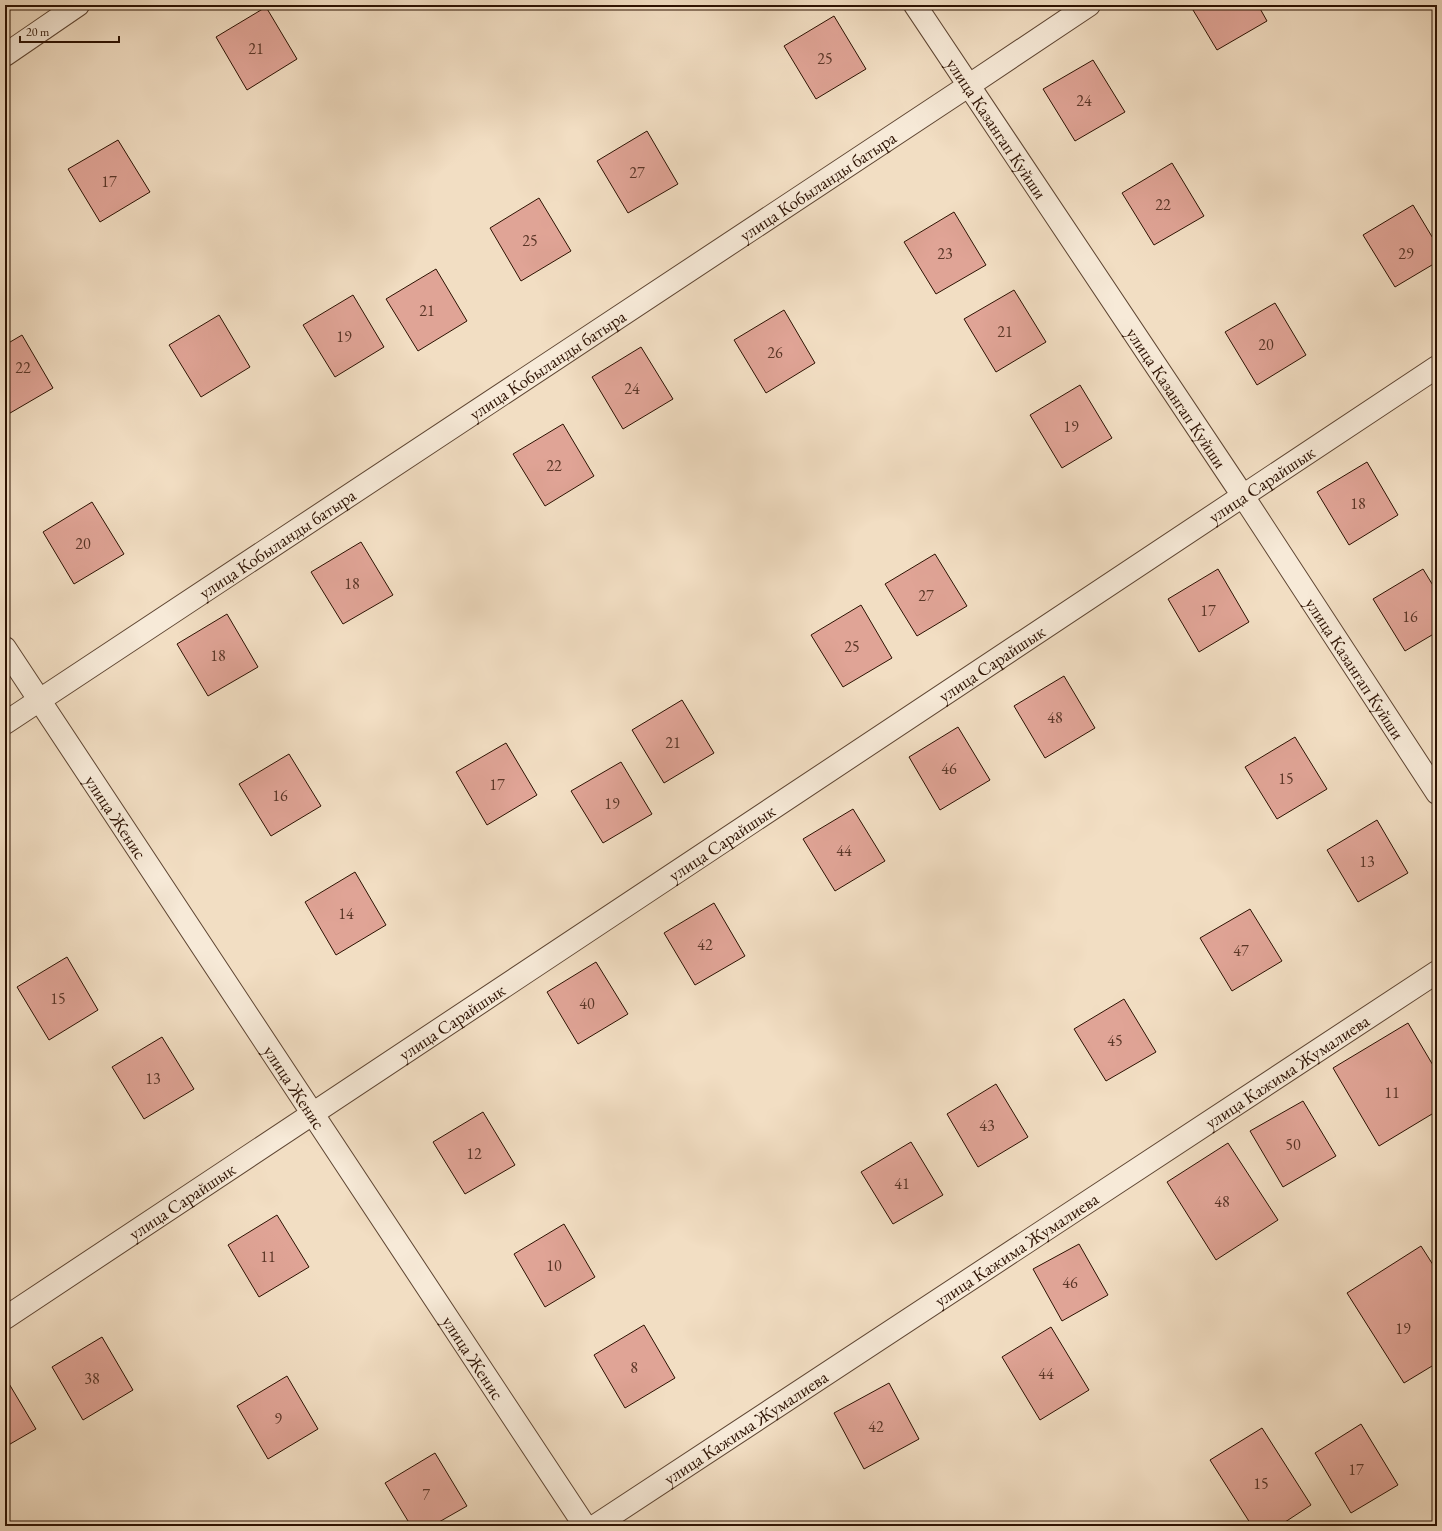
<svg xmlns="http://www.w3.org/2000/svg" width="1442" height="1531" viewBox="0 0 1442 1531" font-family="'EB Garamond',serif">
	<style>
		.building { fill: #e0a496; stroke: #2d1202 }
		.lines { fill: none; stroke-linecap: round; stroke-linejoin: round }
		.minor-casing { stroke: #5e4532; stroke-width: 24 }
		.minor { stroke: #f7ead8; stroke-width: 22 }
		.labels { text-anchor: middle; dominant-baseline: central; stroke-width: 3; stroke-linejoin: round; paint-order: stroke }
		.number-label { font-size: 16px; fill: #5a3627 }
		.street-label { font-size: 18px; fill: #2d1202; stroke: #f7ead8 }
	</style>
	<rect width="100%" height="100%" fill="#f2dec3"/>
	<filter id="stains"><feTurbulence type="fractalNoise" baseFrequency=".005" numOctaves="4"/><feColorMatrix values="0 0 0 0 .2 0 0 0 0 .09 0 0 0 0 .02 0 0 0 .5 -.17"/></filter>
	<radialGradient id="worn" r=".72"><stop offset=".6" stop-color="#630" stop-opacity="0"/><stop offset="1" stop-color="#630" stop-opacity=".3"/></radialGradient>
	<g class="building">
		<polygon points="1190,5 1258,5 1267,21 1217,50"/>
		<polygon points="266,7 297,59 247,90 216,37"/>
		<polygon points="834,16 866,69 816,99 784,46"/>
		<polygon points="1093,60 1125,112 1075,141 1043,89"/>
		<polygon points="647,131 678,184 628,213 597,161"/>
		<polygon points="118,140 150,192 100,222 68,169"/>
		<polygon points="1172,163 1204,216 1154,245 1122,193"/>
		<polygon points="539,198 571,251 521,281 490,228"/>
		<polygon points="1413,205 1437,245 1437,262 1395,287 1363,235"/>
		<polygon points="954,212 986,265 936,294 904,242"/>
		<polygon points="436,269 467,321 418,351 386,299"/>
		<polygon points="1014,290 1046,342 996,372 964,319"/>
		<polygon points="353,295 384,347 335,377 303,325"/>
		<polygon points="1275,303 1306,355 1257,385 1225,332"/>
		<polygon points="784,310 815,363 766,393 734,340"/>
		<polygon points="219,315 250,367 201,397 169,345"/>
		<polygon points="22,335 53,388 5,416 5,345"/>
		<polygon points="641,347 673,399 623,429 592,377"/>
		<polygon points="1080,385 1112,438 1062,468 1030,415"/>
		<polygon points="563,424 594,476 545,506 513,454"/>
		<polygon points="1367,462 1398,515 1349,545 1317,492"/>
		<polygon points="92,502 124,554 74,584 43,532"/>
		<polygon points="361,542 393,595 343,624 311,572"/>
		<polygon points="935,554 967,606 917,636 885,584"/>
		<polygon points="1218,569 1249,622 1199,652 1168,599"/>
		<polygon points="1423,569 1437,592 1437,632 1405,651 1373,599"/>
		<polygon points="861,605 892,658 843,687 811,635"/>
		<polygon points="227,614 258,667 208,696 177,644"/>
		<polygon points="1064,676 1095,728 1045,758 1014,706"/>
		<polygon points="682,700 714,753 664,783 632,730"/>
		<polygon points="958,727 990,780 940,810 909,757"/>
		<polygon points="1295,737 1327,789 1277,819 1245,767"/>
		<polygon points="506,743 537,795 487,825 456,772"/>
		<polygon points="289,754 321,806 271,836 239,784"/>
		<polygon points="621,762 652,814 603,843 571,791"/>
		<polygon points="853,809 885,861 835,891 803,839"/>
		<polygon points="1377,820 1408,873 1358,902 1327,850"/>
		<polygon points="355,872 386,925 336,955 305,902"/>
		<polygon points="714,903 745,956 695,985 664,933"/>
		<polygon points="1250,909 1282,961 1232,991 1200,938"/>
		<polygon points="67,957 98,1010 49,1040 17,987"/>
		<polygon points="596,962 628,1014 578,1044 547,992"/>
		<polygon points="1124,999 1156,1052 1106,1081 1074,1029"/>
		<polygon points="1408,1023 1437,1072 1437,1111 1379,1146 1333,1068"/>
		<polygon points="162,1037 194,1089 144,1119 112,1067"/>
		<polygon points="996,1084 1028,1137 978,1167 947,1114"/>
		<polygon points="1303,1101 1336,1156 1283,1187 1250,1131"/>
		<polygon points="483,1112 515,1165 465,1194 433,1142"/>
		<polygon points="911,1142 943,1195 893,1224 861,1172"/>
		<polygon points="1228,1143 1278,1220 1216,1260 1167,1182"/>
		<polygon points="277,1215 309,1267 259,1297 228,1245"/>
		<polygon points="564,1224 595,1277 545,1307 514,1254"/>
		<polygon points="1079,1244 1108,1295 1062,1321 1033,1269"/>
		<polygon points="1421,1246 1437,1271 1437,1363 1404,1383 1347,1293"/>
		<polygon points="644,1325 675,1378 625,1408 594,1355"/>
		<polygon points="1051,1327 1089,1390 1040,1420 1002,1357"/>
		<polygon points="102,1337 133,1390 83,1420 52,1367"/>
		<polygon points="287,1376 318,1429 268,1459 237,1406"/>
		<polygon points="5,1377 36,1429 5,1447"/>
		<polygon points="889,1383 919,1439 864,1469 834,1413"/>
		<polygon points="1361,1424 1398,1485 1351,1513 1315,1453"/>
		<polygon points="1262,1428 1311,1505 1279,1526 1252,1526 1210,1460"/>
		<polygon points="435,1453 467,1506 432,1526 411,1526 385,1483"/>
	</g>
	<g class="lines">
		<g class="minor-casing">
			<g id="minor">
				<path id="s1" d="M915,5L1243,496L1437,793"/>
				<polyline points="5,55 78,5"/>
				<path id="s2" d="M5,648L585,1526"/>
				<path id="s3" d="M5,723L968,86L1089,5"/>
				<path id="s4" d="M5,1318L1437,367"/>
				<path id="s5" d="M595,1526L1437,972"/>
			</g>
		</g>
		<use href="#minor" class="minor"/>
	</g>
	<g class="labels">
		<g class="number-label">
			<text x="256" y="48">21</text>
			<text x="825" y="58">25</text>
			<text x="1084" y="100">24</text>
			<text x="637" y="172">27</text>
			<text x="109" y="181">17</text>
			<text x="1163" y="204">22</text>
			<text x="530" y="240">25</text>
			<text x="945" y="253">23</text>
			<text x="1406" y="253">29</text>
			<text x="427" y="310">21</text>
			<text x="1005" y="331">21</text>
			<text x="344" y="336">19</text>
			<text x="1266" y="344">20</text>
			<text x="775" y="352">26</text>
			<text x="23" y="367">22</text>
			<text x="632" y="388">24</text>
			<text x="1071" y="426">19</text>
			<text x="554" y="465">22</text>
			<text x="1358" y="503">18</text>
			<text x="83" y="543">20</text>
			<text x="352" y="583">18</text>
			<text x="926" y="595">27</text>
			<text x="1208" y="610">17</text>
			<text x="1410" y="616">16</text>
			<text x="852" y="646">25</text>
			<text x="218" y="655">18</text>
			<text x="1055" y="717">48</text>
			<text x="673" y="742">21</text>
			<text x="949" y="768">46</text>
			<text x="1286" y="778">15</text>
			<text x="497" y="784">17</text>
			<text x="280" y="795">16</text>
			<text x="612" y="803">19</text>
			<text x="844" y="850">44</text>
			<text x="1367" y="861">13</text>
			<text x="346" y="913">14</text>
			<text x="705" y="944">42</text>
			<text x="1241" y="950">47</text>
			<text x="58" y="998">15</text>
			<text x="587" y="1003">40</text>
			<text x="1115" y="1040">45</text>
			<text x="153" y="1078">13</text>
			<text x="1392" y="1092">11</text>
			<text x="987" y="1125">43</text>
			<text x="1293" y="1144">50</text>
			<text x="474" y="1153">12</text>
			<text x="902" y="1183">41</text>
			<text x="1222" y="1201">48</text>
			<text x="268" y="1256">11</text>
			<text x="554" y="1265">10</text>
			<text x="1070" y="1282">46</text>
			<text x="1403" y="1328">19</text>
			<text x="634" y="1367">8</text>
			<text x="1046" y="1373">44</text>
			<text x="92" y="1378">38</text>
			<text x="278" y="1418">9</text>
			<text x="876" y="1426">42</text>
			<text x="1356" y="1469">17</text>
			<text x="1261" y="1483">15</text>
			<text x="426" y="1494">7</text>
		</g>
		<g class="street-label">
			<text stroke="none"><textPath href="#s1" startOffset="148">улица Казангап Куйши</textPath></text>
			<text stroke="none"><textPath href="#s3" startOffset="974">улица Кобыланды батыра</textPath></text>
			<text stroke="none"><textPath href="#s3" startOffset="650">улица Кобыланды батыра</textPath></text>
			<text stroke="none"><textPath href="#s1" startOffset="472">улица Казангап Куйши</textPath></text>
			<text stroke="none"><textPath href="#s4" startOffset="1508">улица Сарайшык</textPath></text>
			<text stroke="none"><textPath href="#s3" startOffset="326">улица Кобыланды батыра</textPath></text>
			<text stroke="none"><textPath href="#s4" startOffset="1184">улица Сарайшык</textPath></text>
			<text stroke="none"><textPath href="#s1" startOffset="796">улица Казангап Куйши</textPath></text>
			<text stroke="none"><textPath href="#s2" startOffset="202">улица Женис</textPath></text>
			<text stroke="none"><textPath href="#s4" startOffset="860">улица Сарайшык</textPath></text>
			<text stroke="none"><textPath href="#s4" startOffset="536">улица Сарайшык</textPath></text>
			<text stroke="none"><textPath href="#s5" startOffset="828">улица Кажима Жумалиева</textPath></text>
			<text stroke="none"><textPath href="#s2" startOffset="526">улица Женис</textPath></text>
			<text stroke="none"><textPath href="#s4" startOffset="212">улица Сарайшык</textPath></text>
			<text stroke="none"><textPath href="#s5" startOffset="504">улица Кажима Жумалиева</textPath></text>
			<text stroke="none"><textPath href="#s2" startOffset="850">улица Женис</textPath></text>
			<text stroke="none"><textPath href="#s5" startOffset="180">улица Кажима Жумалиева</textPath></text>
		</g>
	</g>
	<rect width="1442" height="1531" fill="none" stroke="#f2dec3" stroke-width="20"/>
	<rect x="6" y="6" width="1430" height="1519" fill="none" stroke="#2d1202" stroke-width="2"/>
	<rect x="10" y="10" width="1422" height="1511" fill="none" stroke="#2d1202"/>
	<path d="M20 36v6h99v-6" fill="none" stroke="#2d1202" stroke-width="2"/>
	<text x="26" y="36" font-size="12" fill="#2d1202" stroke="#f7ead8" stroke-width="3" paint-order="stroke">20 m</text>
	<rect width="100%" height="100%" filter="url(#stains)"/>
	<rect width="100%" height="100%" fill="url(#worn)"/>
</svg>
